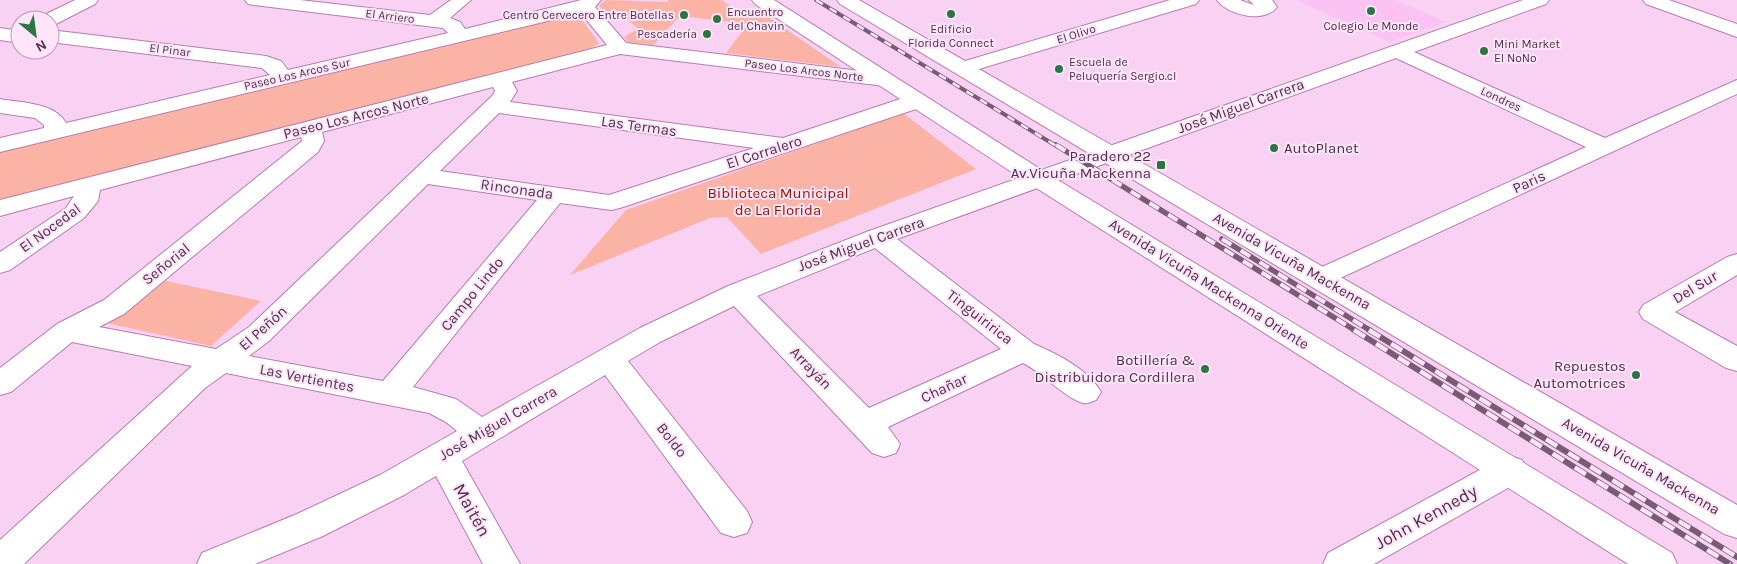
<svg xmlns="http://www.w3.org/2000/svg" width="1737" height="564" viewBox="0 0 1737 564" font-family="Karla,sans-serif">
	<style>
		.built { fill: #fbc3f3 }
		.green { fill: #fbb3a5 }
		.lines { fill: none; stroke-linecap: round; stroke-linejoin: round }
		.minor-casing { stroke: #b87cb0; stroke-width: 2 }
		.major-casing { stroke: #b87cb0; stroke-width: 2 }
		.minor { fill: #fff; fill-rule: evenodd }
		.major { fill: #fff; fill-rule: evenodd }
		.rail-far2-casing { stroke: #785b74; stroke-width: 4 }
		.rail-far1-casing { stroke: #785b74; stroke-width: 5.5 }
		.rail-casing { stroke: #785b74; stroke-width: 6 }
		.rail-far2 { stroke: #ffe4fa; stroke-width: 2.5; stroke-dasharray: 8; stroke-linecap: butt }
		.rail-far1 { stroke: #ffe4fa; stroke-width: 4; stroke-dasharray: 11; stroke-linecap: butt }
		.rail { stroke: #ffe4fa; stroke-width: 4.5; stroke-dasharray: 13; stroke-linecap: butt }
		.poi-dot { fill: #2a7543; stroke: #ffe4fa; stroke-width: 2 }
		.labels { text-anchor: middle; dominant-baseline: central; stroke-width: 4; stroke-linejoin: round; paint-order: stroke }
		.far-poi-label { font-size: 12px; fill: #4d3349; stroke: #ffe4fa; text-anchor: start }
		.far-street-label { font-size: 12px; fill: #4d3349; stroke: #ffe4fa }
		.street-label { font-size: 15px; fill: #4d3349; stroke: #ffe4fa }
		.poi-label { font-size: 15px; fill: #4d3349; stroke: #ffe4fa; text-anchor: end }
		.park-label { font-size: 15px; fill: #8e1604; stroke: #ffe4fa }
		.near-street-label { font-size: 18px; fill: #4d3349; stroke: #ffe4fa }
	</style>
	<rect width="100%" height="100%" fill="#f9d2f3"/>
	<polygon class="built" points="1296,0 1395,0 1447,22 1389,42"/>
	<g class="green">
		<polygon points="606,0 667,2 669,0 722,0 747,18 764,14 841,67 726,53 748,24 680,16 653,45 628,42 624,37 638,29 619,11 604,11 599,6"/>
		<polygon points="564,16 580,17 599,43 589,51 0,202 0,150"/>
		<polygon points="903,113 976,169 761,254 727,217 710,218 570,275 626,210"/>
		<polygon points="157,279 261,301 211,346 102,322"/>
	</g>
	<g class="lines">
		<g class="minor-casing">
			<g id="minor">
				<polygon points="75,0 98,0 95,4 56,24 50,25 50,20 40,20 42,16"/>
				<path d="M245,0H300L430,15L451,0H471L450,18L460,22L465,29L581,0H601L595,7L626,43L885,74L892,76L895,80L892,84L885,86L620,54L512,82L517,91L510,102L783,138L909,96L917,95L925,96L928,101L925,106L620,208L611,210L560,203L413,387L456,399L482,417L640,328L728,286L869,231L1523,0H1549L1546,4L1414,52L1605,138L1737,80V94L1321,287L1311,284L1307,278L1311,272L1586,147L1396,58L897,239L1034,344C1057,354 1088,369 1101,392L1096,400C1093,401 1088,404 1084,403C1070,402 1040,371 1023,363L888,427L900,444L896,453L884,457L872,453L734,306L660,342L628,361L747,511L752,522L747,533L734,537L721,533L605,375L462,461L520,564H483L436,476L404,495L323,536L255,564H197L202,553L297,514L380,475L457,431L446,422L429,413L226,373L205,388L24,564H0V540L192,366L72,342L11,392L0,395V368L57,324L104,300L302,141L301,137L100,190L98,201L84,218L10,270L0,273V252L66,208L74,196L0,216V200L607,45L581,13L0,152V138L44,128V125L35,118L0,113V99C21,103 54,102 66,123L270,75L262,68L50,42V30L266,56L281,61L288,70L448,33L443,28L254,5L248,4ZM493,87L495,91L493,95L249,327L216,349L99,327L124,314L318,152L324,141L322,132ZM499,113L754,148L609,195L440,171ZM428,184L537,200L383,381L249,356L269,341ZM875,248L1001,349L869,408L757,296Z"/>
				<polygon points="1170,0 1199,0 1196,4 969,72 962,74 955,72 952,68 955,64"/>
				<path d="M1217,0H1240L1254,5L1249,0H1272L1277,7C1265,24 1227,15 1217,0Z"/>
				<polygon points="1643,0 1669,0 1737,24 1737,37 1646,4"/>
				<polygon points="0,28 20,31 20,43 0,40"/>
				<polygon points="1737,254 1737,275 1675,312 1737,346 1737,371 1726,368 1643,319 1639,312 1643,305 1727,257"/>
				<polygon points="1510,456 1522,460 1527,470 1522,480 1374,564 1323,564 1328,553 1498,460"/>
			</g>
		</g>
		<g class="major-casing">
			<g id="major">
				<polygon points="752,0 774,0 1048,174 1672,553 1677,564 1628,564 1030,184 755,4"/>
				<polygon points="837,0 859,0 1737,505 1737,538 1724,534 840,4"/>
			</g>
		</g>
		<use href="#minor" class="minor"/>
		<use href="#major" class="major"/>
		<g class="rail-far2-casing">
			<polyline id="rail-far2" points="816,0 1058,147"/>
		</g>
		<g class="rail-far1-casing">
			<g id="rail-far1">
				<polyline points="1056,145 1356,331"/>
				<polyline points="1222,239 1371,331"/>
			</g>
		</g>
		<g class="rail-casing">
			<g id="rail">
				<polyline points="1354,330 1730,564"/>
				<polyline points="1369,330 1737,557"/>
			</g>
		</g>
		<use href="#rail-far2" class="rail-far2"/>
		<use href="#rail-far1" class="rail-far1"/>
		<use href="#rail" class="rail"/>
	</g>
	<g class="poi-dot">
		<circle cx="1371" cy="11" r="5"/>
		<circle cx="951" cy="14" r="5"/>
		<circle cx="684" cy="15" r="5"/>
		<circle cx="717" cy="19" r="5"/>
		<circle cx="707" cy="34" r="5"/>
		<circle cx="1484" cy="51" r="5"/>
		<circle cx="1059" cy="69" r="5"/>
		<circle cx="1274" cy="148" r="5"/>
		<rect x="1156" y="160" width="10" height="10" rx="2.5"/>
		<circle cx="1205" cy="369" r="5"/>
		<circle cx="1636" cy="375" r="5"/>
	</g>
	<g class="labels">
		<g class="far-poi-label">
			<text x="727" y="12">Encuentro<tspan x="727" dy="14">del Chavin</tspan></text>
			<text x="674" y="15" text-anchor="end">Centro Cervecero Entre Botellas</text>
			<text x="1371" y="26" text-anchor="middle">Colegio Le Monde</text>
			<text x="951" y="29" text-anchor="middle">Edificio<tspan x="951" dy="14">Florida Connect</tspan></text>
			<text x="697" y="34" text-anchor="end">Pescadería</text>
			<text x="1494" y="44">Mini Market<tspan x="1494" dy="14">El NoNo</tspan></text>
			<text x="1069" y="62">Escuela de<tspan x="1069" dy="14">Peluquería Sergio.cl</tspan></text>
		</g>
		<g class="far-street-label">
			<text transform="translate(390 16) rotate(7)">El Arriero</text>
			<text transform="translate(1076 34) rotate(-17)">El Olivo</text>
			<text transform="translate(170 50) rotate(7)">El Pinar</text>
			<text transform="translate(804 70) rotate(7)">Paseo Los Arcos Norte</text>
			<text transform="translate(297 74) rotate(-13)">Paseo Los Arcos Sur</text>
			<text transform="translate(1501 99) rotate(25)">Londres</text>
		</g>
		<g class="street-label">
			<text transform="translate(1241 106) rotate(-20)">José Miguel Carrera</text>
			<text transform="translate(356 116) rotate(-14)">Paseo Los Arcos Norte</text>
			<text transform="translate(639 126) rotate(8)">Las Termas</text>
			<text transform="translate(764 152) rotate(-18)">El Corralero</text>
			<text transform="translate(1529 182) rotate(-25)">Paris</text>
			<text transform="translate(517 189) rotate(8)">Rinconada</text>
			<text transform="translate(50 228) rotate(-36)">El Nocedal</text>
			<text transform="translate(861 244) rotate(-20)">José Miguel Carrera</text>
			<text transform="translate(1292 261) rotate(30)">Avenida Vicuña Mackenna</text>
			<text transform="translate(166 264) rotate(-39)">Señorial</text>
			<text transform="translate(1209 284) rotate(32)">Avenida Vicuña Mackenna Oriente</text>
			<text transform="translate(1695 287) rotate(-31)">Del Sur</text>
			<text transform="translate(472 294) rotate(-51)">Campo Lindo</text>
			<text transform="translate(980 317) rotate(38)">Tinguiririca</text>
			<text transform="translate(263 328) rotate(-42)">El Peñón</text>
			<text transform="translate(811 368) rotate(46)">Arrayán</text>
			<text transform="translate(307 378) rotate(11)">Las Vertientes</text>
			<text transform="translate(944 388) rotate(-25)">Chañar</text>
			<text transform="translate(498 423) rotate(-30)">José Miguel Carrera</text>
			<text transform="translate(672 440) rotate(52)">Boldo</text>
			<text transform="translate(1641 466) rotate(30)">Avenida Vicuña Mackenna</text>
		</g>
		<g class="poi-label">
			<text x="1284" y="148" text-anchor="start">AutoPlanet</text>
			<text x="1151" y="156">Paradero 22<tspan x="1151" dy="17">Av.Vicuña Mackenna</tspan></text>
			<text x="1195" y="360">Botillería &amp;<tspan x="1195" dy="17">Distribuidora Cordillera</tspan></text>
			<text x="1626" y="366">Repuestos<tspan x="1626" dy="17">Automotrices</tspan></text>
		</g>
		<g class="park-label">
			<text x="778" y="193">Biblioteca Municipal<tspan x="778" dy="17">de La Florida</tspan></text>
		</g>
		<g class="near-street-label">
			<text transform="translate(472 510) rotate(61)">Maitén</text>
			<text transform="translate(1426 517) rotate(-29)">John Kennedy</text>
		</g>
	</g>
	<g transform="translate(35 35) rotate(151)"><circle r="24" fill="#ffe4fa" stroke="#b89db3"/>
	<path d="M0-4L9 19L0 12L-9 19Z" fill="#2a7543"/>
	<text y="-8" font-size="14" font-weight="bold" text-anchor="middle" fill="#4d3349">N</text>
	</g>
</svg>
